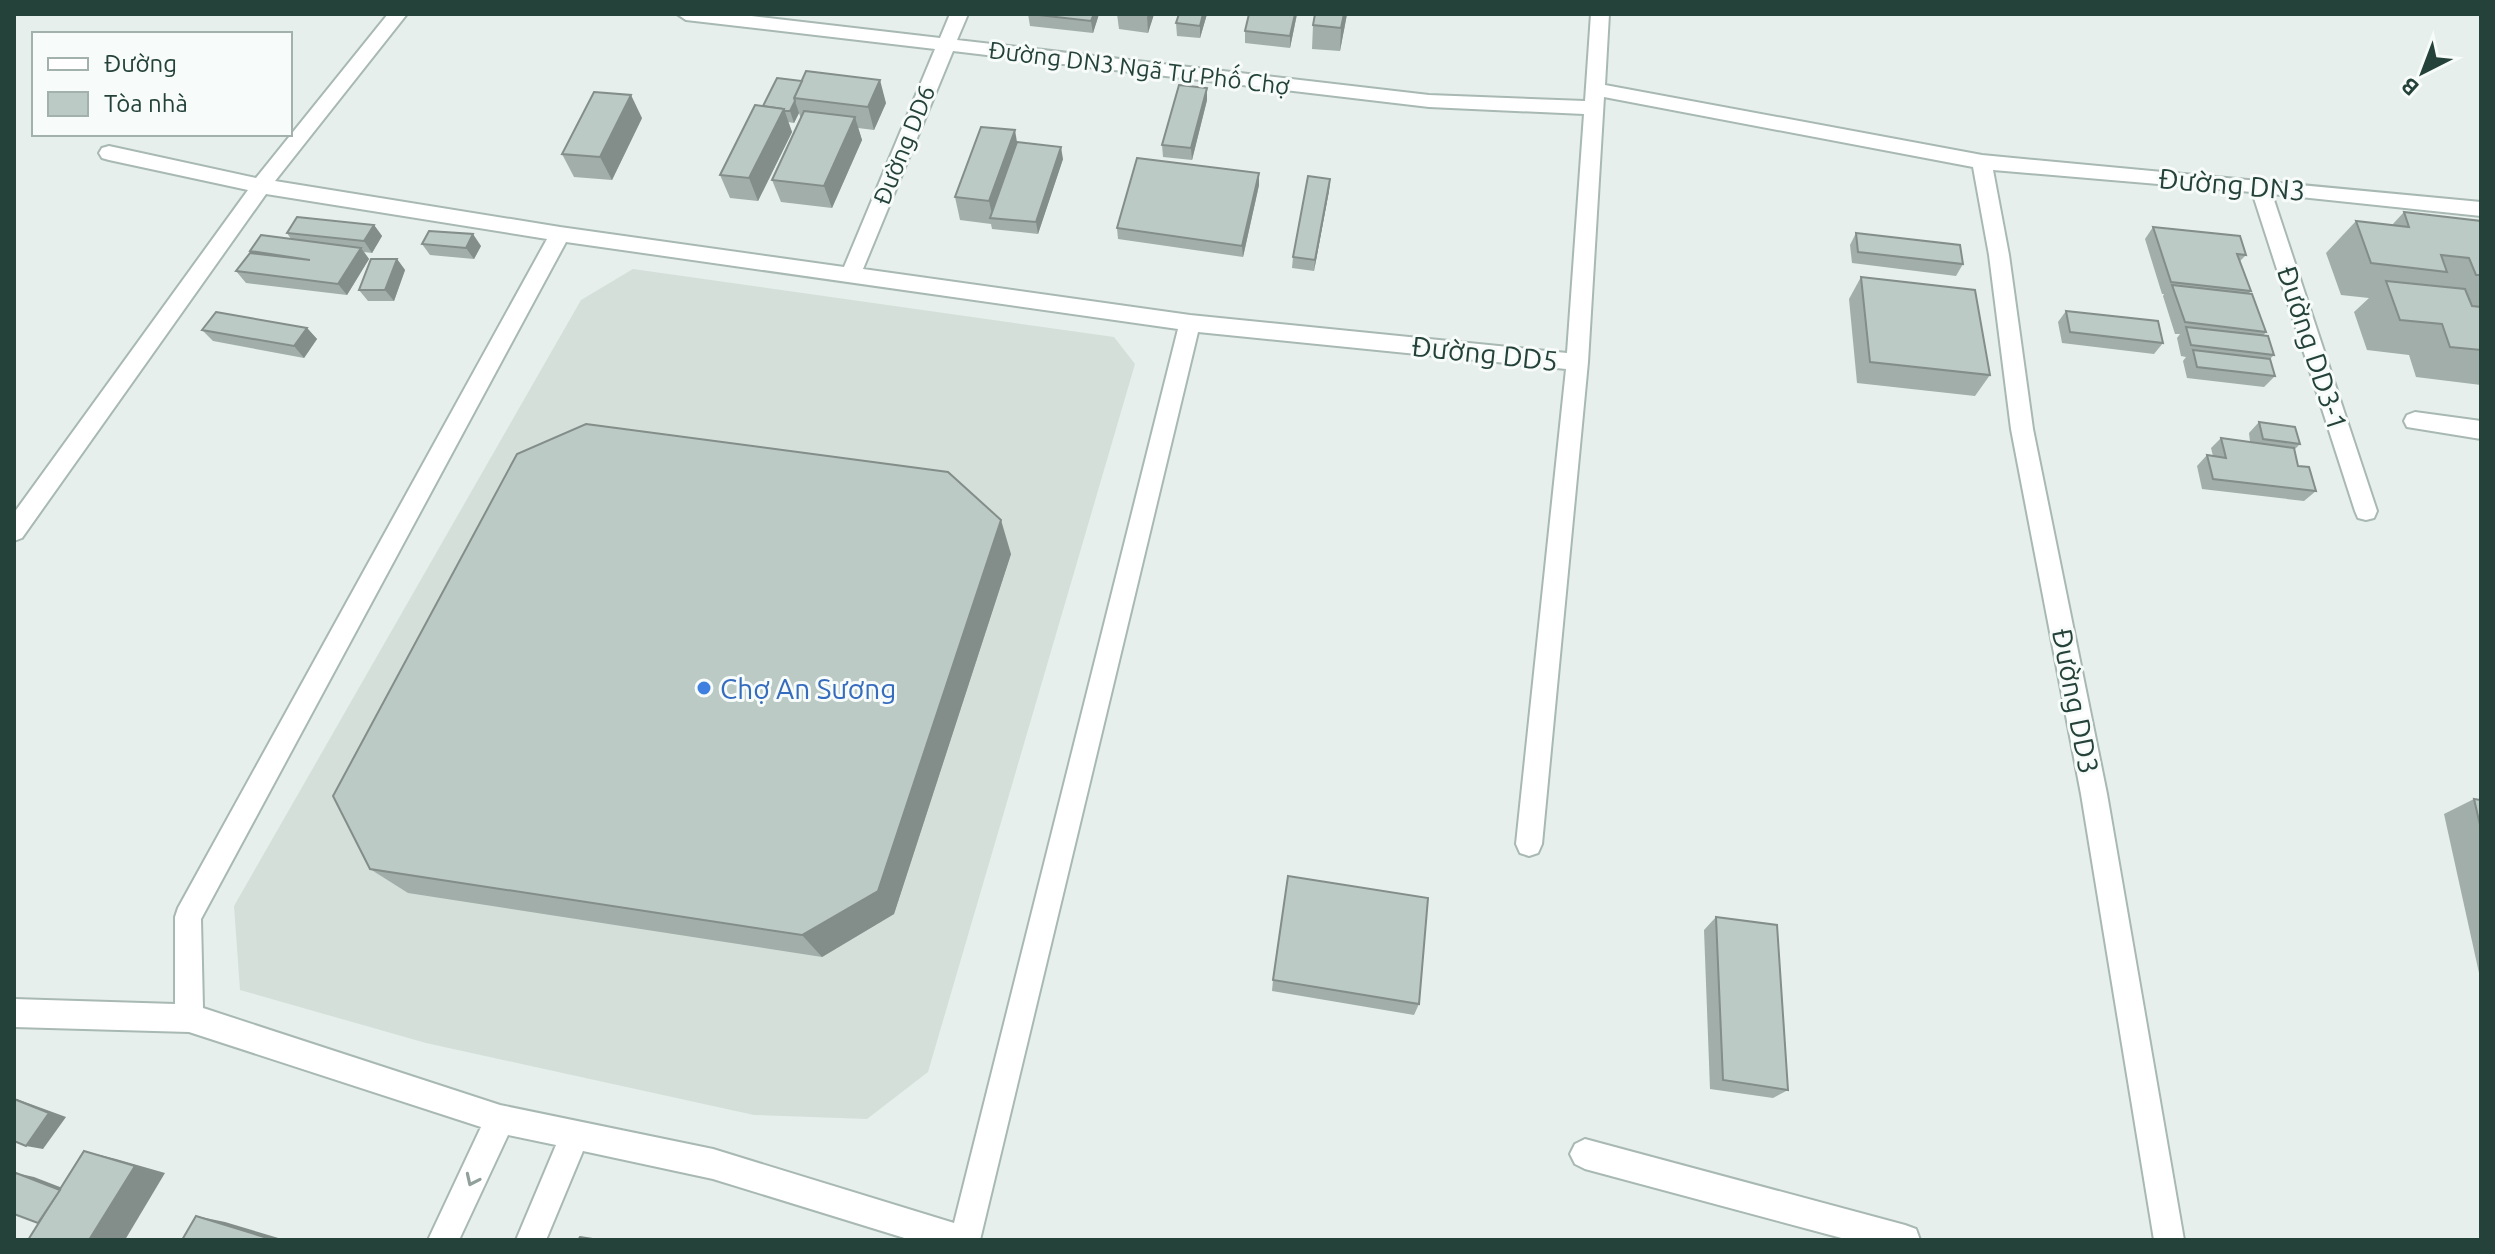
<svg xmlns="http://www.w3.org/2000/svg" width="2495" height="1254" viewBox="0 0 2495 1254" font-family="Ubuntu,sans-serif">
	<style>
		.built { fill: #d4dfda }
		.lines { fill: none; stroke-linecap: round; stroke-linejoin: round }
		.minor-casing { stroke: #a8b8b2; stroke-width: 4 }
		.minor { fill: #fff; fill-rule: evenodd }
		.wall { fill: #a1aea9 }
		.shaded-wall { fill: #838d89 }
		.building { fill: #bbcac4; stroke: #838d89; stroke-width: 2 }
		.oneway { stroke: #92a09c }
		.shop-dot { fill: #3f7fe0; stroke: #f7fbf9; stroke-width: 3 }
		.labels { text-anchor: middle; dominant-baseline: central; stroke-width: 6; stroke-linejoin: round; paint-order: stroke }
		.far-street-label { font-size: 24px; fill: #24423a; stroke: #f7fbf9 }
		.street-label { font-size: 28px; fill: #24423a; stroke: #f7fbf9 }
		.shop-label { font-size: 28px; fill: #366cbe; stroke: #f7fbf9; text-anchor: start }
	</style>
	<rect width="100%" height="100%" fill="#e6efeb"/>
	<polygon class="built" points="633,269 1114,337 1135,364 928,1072 867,1119 754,1115 426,1043 240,990 234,906 581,300"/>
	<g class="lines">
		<g class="minor-casing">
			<g id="minor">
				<path d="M388,14H407L275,181L560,227L844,267L935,49L686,20L677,14H735L940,38L950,14H968L957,40L1429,95L1585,101L1591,14H1609L1605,85L1982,155L2481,202V216L2272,194L2377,511L2374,518L2366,520L2358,518L2355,511L2252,192L1993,170L2009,255L2033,429L2107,794L2184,1240H2154L2081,794L2011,429L1989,255L1973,167L1604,97L1588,362L1542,844L1538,853L1529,856L1520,853L1516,844L1566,369L1198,332L980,1240H911L713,1179L583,1151L546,1240H516L556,1145L508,1135L459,1240H428L481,1127L189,1032L14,1027V999L175,1004V917L178,908L547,239L266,194L22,538L14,541V513L248,190L109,160L102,158L99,153L102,148L109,146L256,178ZM953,51L1429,107L1584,114L1567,353L1190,315L863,269ZM566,242L1178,329L954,1223L713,1149L500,1105L203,1008L201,919Z"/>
				<polygon points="2415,412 2481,421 2481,439 2407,427 2404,421 2407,415"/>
				<polygon points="1585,1139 1905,1225 1916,1229 1920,1240 1849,1240 1585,1169 1575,1164 1570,1154 1575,1144"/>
			</g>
		</g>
		<use href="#minor" class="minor"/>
	</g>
	<g class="wall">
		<polygon points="1028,14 1099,14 1093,33 1030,26"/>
		<polygon points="1117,14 1154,14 1148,33 1119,29"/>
		<polygon points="1207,14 1200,38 1177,36 1176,23"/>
		<polygon points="1297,14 1290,48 1245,43 1245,31"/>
		<polygon points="1347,14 1340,51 1312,49 1313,25"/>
		<polygon points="777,78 886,103 874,130 858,128 862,140 832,208 781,202 772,180 801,119 799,113 794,123 788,122 792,132 758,201 730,198 720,175 763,106"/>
		<polygon points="1207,100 1192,160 1163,157 1162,145"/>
		<polygon points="642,118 612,180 574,177 562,154"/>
		<polygon points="1017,142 1063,159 1038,234 992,229 991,224 960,220 955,197"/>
		<polygon points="1259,173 1259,185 1243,257 1118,239 1117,228"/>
		<polygon points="1330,179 1329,191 1314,271 1292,268 1293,257"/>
		<polygon points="2404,212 2481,221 2481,385 2416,377 2409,355 2367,350 2354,312 2369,298 2341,295 2326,253 2356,221 2392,225"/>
		<polygon points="374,225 382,236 372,253 364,252 369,259 347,295 246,283 236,271 252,253 250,251 291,239 287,233"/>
		<polygon points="2153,227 2246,255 2240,261 2251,291 2249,293 2266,332 2263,336 2274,355 2270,359 2275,376 2264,387 2187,378 2183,361 2186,357 2181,356 2177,338 2180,334 2175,334 2163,296 2164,294 2162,294 2145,239"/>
		<polygon points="1856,233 1963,264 1956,276 1852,263 1850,245"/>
		<polygon points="422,244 481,246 474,259 430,255"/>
		<polygon points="397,259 405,270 394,301 368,301 359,290"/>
		<polygon points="1861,277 1990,375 1975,396 1857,383 1849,299"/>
		<polygon points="2066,311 2163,343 2154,354 2062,343 2058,322"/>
		<polygon points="307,328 317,339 304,358 213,341 202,330"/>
		<polygon points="2259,422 2300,444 2294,450 2298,466 2316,491 2304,501 2202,489 2197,466 2207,455 2213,456 2211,448 2221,438 2250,442 2249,433"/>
		<polygon points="1011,554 894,914 822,957 408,893 370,869"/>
		<polygon points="2474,799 2481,800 2481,982 2444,814"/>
		<polygon points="1716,917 1788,1090 1773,1098 1710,1089 1704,930"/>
		<polygon points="1273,980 1419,1004 1414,1015 1272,991"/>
	</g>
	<g class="shaded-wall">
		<polygon points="1094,14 1099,14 1093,33 1091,21"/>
		<polygon points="1147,14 1154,14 1148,33"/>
		<polygon points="1203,14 1207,14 1200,38 1200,26"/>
		<polygon points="1295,14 1297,14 1290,48 1290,36"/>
		<polygon points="1344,14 1347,14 1340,51 1341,28"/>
		<polygon points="880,80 886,103 874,130 868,107"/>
		<polygon points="1207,88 1207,100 1192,160 1191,148"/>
		<polygon points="631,95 642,118 612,180 600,157"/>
		<polygon points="795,101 799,113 794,123 790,111"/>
		<polygon points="784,109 792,132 758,201 749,178"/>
		<polygon points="855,117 862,140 832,208 824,186"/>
		<polygon points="1015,130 1019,154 993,218 989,201"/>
		<polygon points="1061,147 1063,159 1038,234 1036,222"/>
		<polygon points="1259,173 1259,185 1243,257 1242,246"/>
		<polygon points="1330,179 1329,191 1314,271 1315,260"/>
		<polygon points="374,225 382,236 372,253 364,241"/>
		<polygon points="473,234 481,246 474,259 466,248"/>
		<polygon points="361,248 369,259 347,295 338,284"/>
		<polygon points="397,259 405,270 394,301 385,290"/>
		<polygon points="307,328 317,339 304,358 294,346"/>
		<polygon points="1001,520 1011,554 894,914 822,957 802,935"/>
		<polygon points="14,1098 66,1117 43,1149 26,1146"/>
		<polygon points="84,1151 116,1159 165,1173 125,1240 89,1240"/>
		<polygon points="16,1173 34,1177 78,1194 55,1226"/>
		<polygon points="196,1216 225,1222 285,1240 274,1240"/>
	</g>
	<g class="building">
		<polygon points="1030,14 1094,14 1091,21"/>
		<polygon points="1179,14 1203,14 1200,26 1176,23"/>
		<polygon points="1249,14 1295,14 1290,36 1245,31"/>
		<polygon points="1315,14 1344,14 1341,28 1313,25"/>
		<polygon points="806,71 880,80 868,107 794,98"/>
		<polygon points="777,78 802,81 794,98 795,101 790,111 784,111 784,109 763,106"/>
		<polygon points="1179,85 1207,88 1191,148 1162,145"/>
		<polygon points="594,92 631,95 600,157 562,154"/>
		<polygon points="755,105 784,109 749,178 720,175"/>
		<polygon points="804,111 855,117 824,186 772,180"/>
		<polygon points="981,127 1015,130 989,201 955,197"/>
		<polygon points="1017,142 1061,147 1036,222 990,218"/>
		<polygon points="1137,158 1259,173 1242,246 1117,228"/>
		<polygon points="1308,176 1330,179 1315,260 1293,257"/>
		<polygon points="2404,212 2481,221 2481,275 2476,275 2469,258 2441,255 2447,272 2371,263 2356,221 2409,227"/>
		<polygon points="297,217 374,225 364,241 287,233"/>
		<polygon points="2153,227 2240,236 2246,255 2237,254 2251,291 2171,282"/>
		<polygon points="429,231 473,234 466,248 422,244"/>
		<polygon points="1856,233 1960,245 1963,264 1858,252"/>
		<polygon points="261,235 361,248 338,284 236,271 250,253 310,260 250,251"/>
		<polygon points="371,259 397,259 385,290 359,290"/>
		<polygon points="1861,277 1975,290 1990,375 1870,362"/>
		<polygon points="2386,281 2465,289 2472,306 2481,307 2481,350 2450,347 2442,324 2400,320"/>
		<polygon points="2172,285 2252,294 2266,332 2185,322"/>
		<polygon points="2066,311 2158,321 2163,343 2070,332"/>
		<polygon points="216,312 307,328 294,346 202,330"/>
		<polygon points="2186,327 2268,336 2274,355 2191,345"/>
		<polygon points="2193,350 2270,359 2275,376 2197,367"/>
		<polygon points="2259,422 2295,427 2300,444 2263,439"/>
		<polygon points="586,424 948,472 1001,520 878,891 802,935 370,869 333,796 517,454"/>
		<polygon points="2221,438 2294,448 2298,466 2309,467 2316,491 2213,479 2207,455 2226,458"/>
		<polygon points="2474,799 2481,800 2481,829"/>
		<polygon points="1288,876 1428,898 1419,1004 1273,980"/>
		<polygon points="1716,917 1777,925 1788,1090 1723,1080"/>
		<polygon points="14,1099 49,1113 26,1146 14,1141"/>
		<polygon points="84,1151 135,1166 89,1240 28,1240"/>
		<polygon points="16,1173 60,1190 38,1223 14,1214 14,1176"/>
		<polygon points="196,1216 274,1240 182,1240"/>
		<polygon points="580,1237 599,1240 578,1240"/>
	</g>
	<defs><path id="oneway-chevron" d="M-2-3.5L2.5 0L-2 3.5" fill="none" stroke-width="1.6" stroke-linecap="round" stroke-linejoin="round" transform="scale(2)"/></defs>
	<use class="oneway" href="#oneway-chevron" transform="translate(472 1180) rotate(115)"/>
	<circle class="shop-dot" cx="704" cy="688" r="8"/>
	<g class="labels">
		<g class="far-street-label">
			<text transform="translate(1139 68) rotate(7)">Đường DN3 Ngã Tư Phố Chợ</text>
			<text transform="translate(904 145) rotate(-68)">Đường DD6</text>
		</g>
		<g class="street-label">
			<text transform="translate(2232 184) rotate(5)">Đường DN3</text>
			<text transform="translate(2313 348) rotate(72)">Đường DD3-1</text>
			<text transform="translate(1485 353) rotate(6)">Đường DD5</text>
			<text transform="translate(2076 701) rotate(79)">Đường DD3</text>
		</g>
		<g class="shop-label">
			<text x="720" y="688">Chợ An Sương</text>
		</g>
	</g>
	<rect width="2495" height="1254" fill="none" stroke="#24423a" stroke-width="32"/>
	<rect x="32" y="32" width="260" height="104" fill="#f7fbf9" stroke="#a3b1ad" stroke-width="2"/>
	<rect x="48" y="58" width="40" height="12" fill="#ffffff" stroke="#a3b1ad" stroke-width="2"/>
	<text x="104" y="72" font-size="24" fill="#24423a">Đường</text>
	<rect x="48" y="92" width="40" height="24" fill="#bbcac4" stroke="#a3b1ad" stroke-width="2"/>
	<text x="104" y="112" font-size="24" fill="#24423a">Tòa nhà</text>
	<g transform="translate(2423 72) rotate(222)" stroke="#f7fbf9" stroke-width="6" paint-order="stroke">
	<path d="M0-6L14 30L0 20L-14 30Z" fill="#24423a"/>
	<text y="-12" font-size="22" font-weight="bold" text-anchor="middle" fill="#24423a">B</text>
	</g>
</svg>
